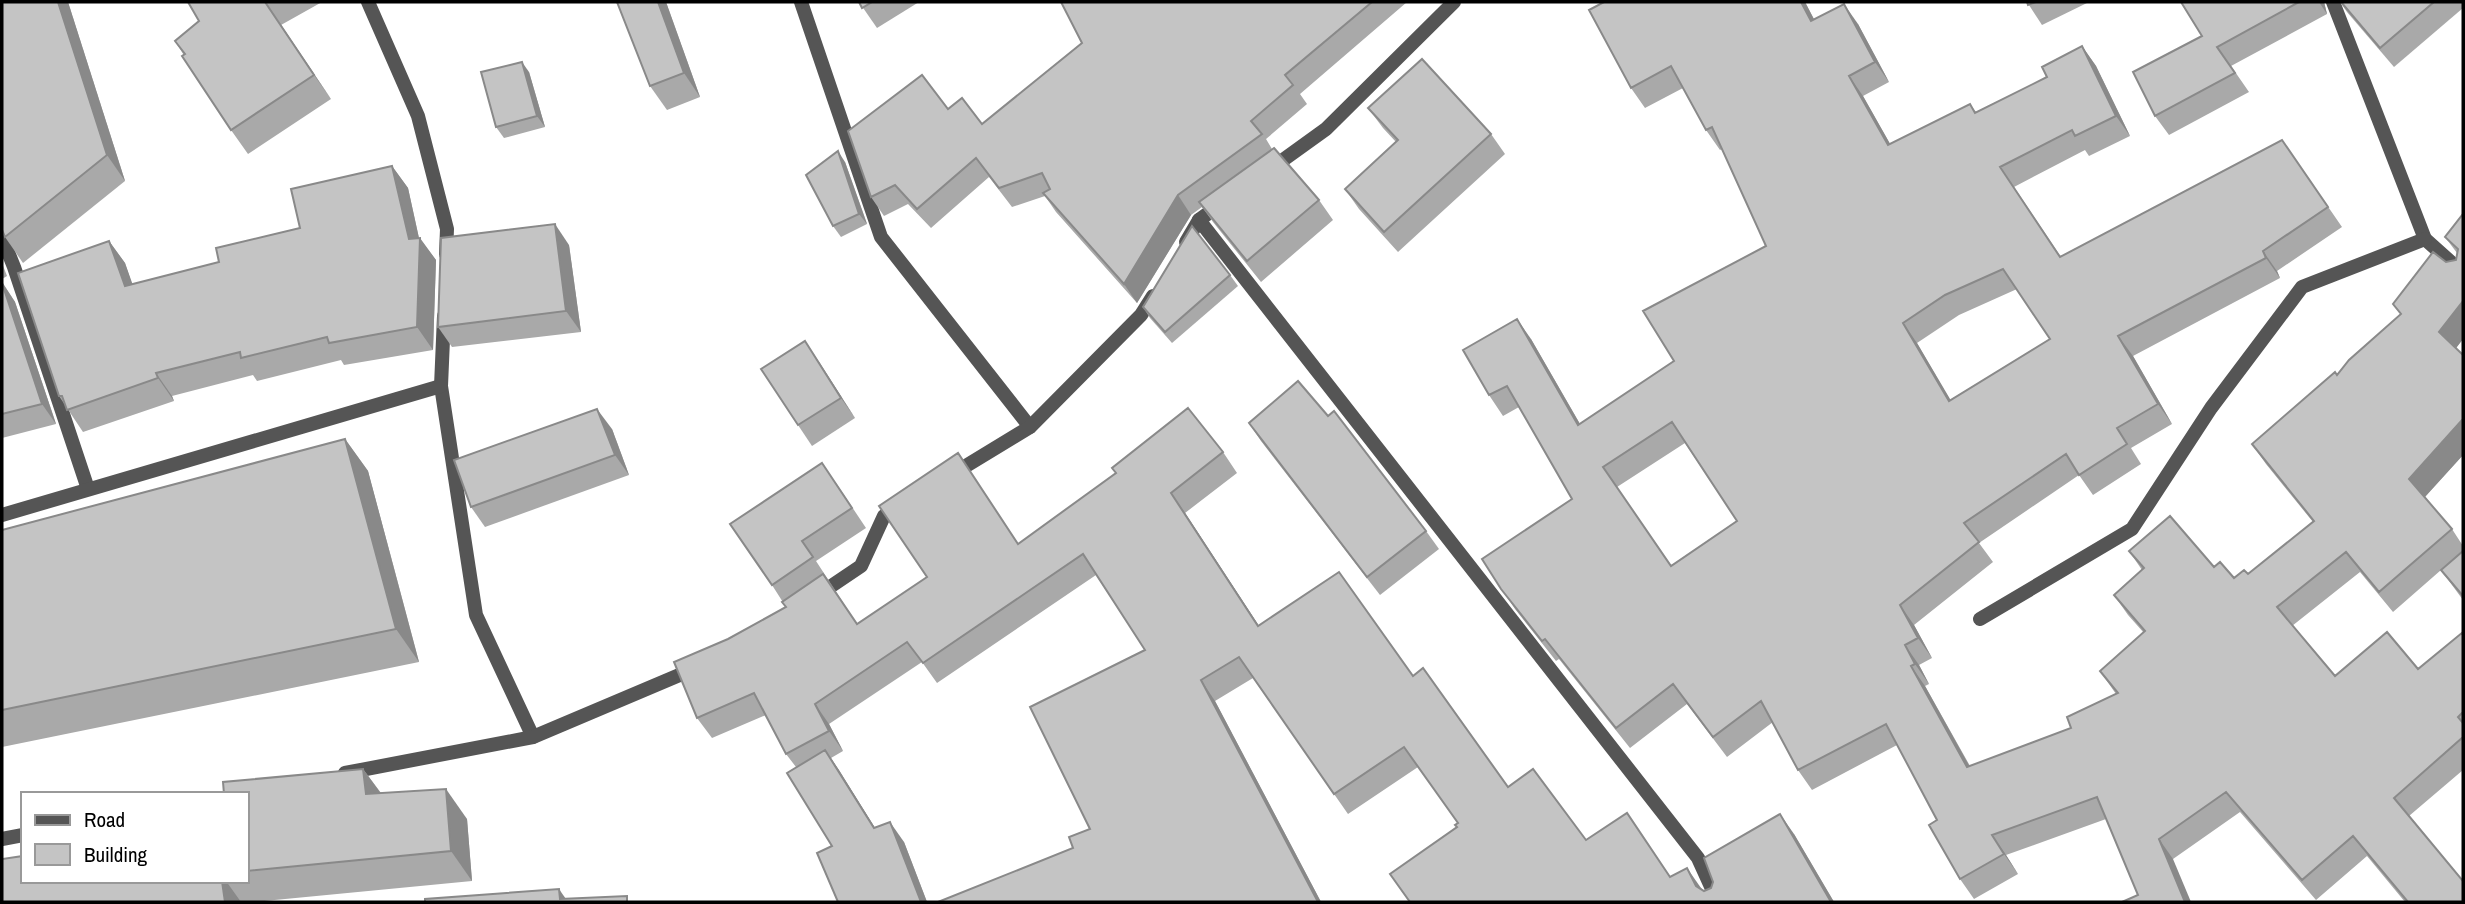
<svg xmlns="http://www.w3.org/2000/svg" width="2465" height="904" viewBox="0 0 2465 904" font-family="'Archivo Narrow',sans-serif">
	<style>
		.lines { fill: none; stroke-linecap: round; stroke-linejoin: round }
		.street { stroke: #555; stroke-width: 14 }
		.wall { fill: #a9a9a9; fill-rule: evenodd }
		.shaded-wall { fill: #898989 }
		.building { fill: #c4c4c4; stroke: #898989; stroke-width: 2; fill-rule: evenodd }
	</style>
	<rect width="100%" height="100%" fill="#fff"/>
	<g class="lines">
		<g class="street">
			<polyline points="368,2 418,116 447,229 446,254"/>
			<polyline points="801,2 881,237 1030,427"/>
			<polyline points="2333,2 2425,239 2463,273"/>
			<polyline points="1269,170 1326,129 1454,2"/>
			<polyline points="1199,220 1698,858 1718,902"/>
			<polyline points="2,237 14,267 88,489"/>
			<polyline points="1186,242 1199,220 1221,204"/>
			<polyline points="444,316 441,386 476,615 533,737"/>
			<polyline points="951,475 1030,427 1141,315 1153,296"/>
			<polyline points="2,515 441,386"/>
			<polyline points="818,595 861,566 884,516 900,506"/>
			<polyline points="1980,619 2132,529 2211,408 2302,287 2425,239"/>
			<polyline points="345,773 533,737 696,668"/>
			<polyline points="2,839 23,835"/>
		</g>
	</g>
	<g class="wall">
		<polygon points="2,2 68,2 125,181 23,263 5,237"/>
		<polygon points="188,2 322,2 281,25 331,99 248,154 231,130 175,41 199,21"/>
		<polygon points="666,2 700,97 667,110 650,86"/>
		<polygon points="859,2 919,2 877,28"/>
		<polygon points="1061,2 1407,2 1300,94 1307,104 1266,139 1272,149 1319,200 1333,220 1261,282 1213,222 1202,207 1191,215 1137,303 1056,212 1045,196 1012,207 989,177 931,228 908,204 884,216 871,197 948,109 982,124 1082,43"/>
		<path d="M1604,2H1805L1814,19L1858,24L1889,82L1863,96L1890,144L1970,104L1976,112L2047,77L2082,46L2096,66L2130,136L2089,156L2085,150L2014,187L2061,257L2282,140L2342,227L2277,271L2280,278L2133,356L2172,424L2131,448L2141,464L2093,495L2079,475L1979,543L1993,562L1914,625L1932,658L1919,665L1929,684L1925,686L1970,766L2071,728L2116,694L2100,671L2144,633L2128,615L2114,595L2142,570L2129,551L2214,567L2234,578L2248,574L2313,522L2266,464L2252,444L2337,375L2401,315L2446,262L2456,260L2457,253L2445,237L2463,214V339L2456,348L2463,455L2425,497L2452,529L2463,546V600L2441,570L2393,612L2360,572L2292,626L2335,676L2418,669L2463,632V770L2409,816L2463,902H2405L2367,856L2316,900L2240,812L2173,859L2138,895L2106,819L2006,855L2018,874L1974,899L1960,879L1937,820L1897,745L1812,790L1798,770L1773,722L1727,757L1687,704L1630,748L1559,659L1556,661L1515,609L1482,559L1572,499L1519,407L1503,416L1489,395L1531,339L1580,424L1674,361L1766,246L1722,149L1720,150L1706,130L1683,88L1645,108L1631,88ZM2017,289L2050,339L1950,400L1917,343L1959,315ZM1685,443L1737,521L1671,566L1617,487Z"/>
		<polygon points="2027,2 2089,2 2042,25"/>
		<polygon points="2181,2 2324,2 2327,14 2231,66 2249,92 2169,135 2155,116 2202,36"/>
		<polygon points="2340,2 2463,2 2463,8 2394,67 2347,12"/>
		<polygon points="529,72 545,127 504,138 496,127"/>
		<polygon points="1368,108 1491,134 1505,154 1398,252 1359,209 1345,189 1396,142 1383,128"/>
		<polygon points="845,162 867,224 841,237 833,226"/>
		<polygon points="392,166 408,188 419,238 436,260 433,350 344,365 341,360 257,381 253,375 172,396 174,401 83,432 59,396 109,241 125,263 132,284 219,262 300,228"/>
		<polygon points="569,245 581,332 452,347 438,327"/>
		<polygon points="2,263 7,276 2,279"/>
		<polygon points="1230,275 1238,286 1172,343 1150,318 1143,307"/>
		<polygon points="2,282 15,302 56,424 2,438"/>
		<polygon points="819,362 855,418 812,446 798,425"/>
		<polygon points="1328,416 1426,531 1439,549 1380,595 1261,441 1249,423"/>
		<polygon points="612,429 629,475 485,527 471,507"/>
		<polygon points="345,439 368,471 419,662 2,747 2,530"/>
		<polygon points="1223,452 1237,473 1185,513 1259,626 1413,676 1508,787 1586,840 1671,877 1701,888 1704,891 1711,888 1794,834 1834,902 1410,902 1457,827 1458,823 1418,767 1348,814 1253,678 1215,701 1321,902 938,902 1073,848 1090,829 1145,650 1096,575 937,683 922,662 829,724 843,751 831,758 875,828 904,842 927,902 838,902 832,846 796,767 786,754 766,715 712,738 697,718 728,639 786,607 772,585 836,483 866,528 816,561 857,624 927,577 972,474 1018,544"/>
		<polygon points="363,769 381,793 467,819 472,881 254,902 2,902 23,881 247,881 247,794"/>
	</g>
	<g class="shaded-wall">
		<polygon points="58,2 68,2 125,181 107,155"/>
		<polygon points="265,2 281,25 331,99 314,75"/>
		<polygon points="658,2 666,2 700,97 684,73"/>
		<polygon points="1801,2 1805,2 1825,41 1811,21"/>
		<polygon points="2319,2 2324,2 2327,14"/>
		<polygon points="1844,4 1858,24 1889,82 1875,62"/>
		<polygon points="2082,46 2096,66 2130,136 2116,116"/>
		<polygon points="522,62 529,72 545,127 537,116"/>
		<polygon points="1849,76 1863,96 1902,165 1888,145"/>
		<polygon points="838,151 845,162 867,224 859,214"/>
		<polygon points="392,166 408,188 420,243 420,238 436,260 433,350 417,327 409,239"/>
		<polygon points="1178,195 1191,215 1137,303 1124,284"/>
		<polygon points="555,224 569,245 581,332 566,311"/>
		<polygon points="109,241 125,263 141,308 125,286"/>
		<polygon points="2263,251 2277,271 2280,278 2266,258"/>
		<polygon points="2,282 15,302 56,424 42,404"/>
		<polygon points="2463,301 2463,339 2453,352 2439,332"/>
		<polygon points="1517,319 1531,339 1592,445 1578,425"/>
		<polygon points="1903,323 1917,343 1963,421 1949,401"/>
		<polygon points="2118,336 2133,356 2172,424 2158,404"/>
		<polygon points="805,341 819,362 855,418 841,398"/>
		<polygon points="156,373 172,396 174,401 158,378"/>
		<polygon points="597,409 612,429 629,475 615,455"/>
		<polygon points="2463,419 2463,455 2423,499 2409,479"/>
		<polygon points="345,439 368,471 419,662 396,629"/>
		<polygon points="1171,493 1185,513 1272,646 1258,626"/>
		<polygon points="1900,605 1914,625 1932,658 1918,638"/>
		<polygon points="1905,645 1919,665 1929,684 1915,664"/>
		<polygon points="1911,666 1925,686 1981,787 1967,767"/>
		<polygon points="1201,680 1215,701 1321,902 1318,902"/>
		<polygon points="815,704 829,724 843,751 829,731"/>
		<polygon points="825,750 839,770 888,849 874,828"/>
		<polygon points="363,769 385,799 366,794"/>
		<polygon points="446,789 467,819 472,881 451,851"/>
		<polygon points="1780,814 1794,834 1834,902 1831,902"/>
		<polygon points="890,822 904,842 927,902 921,902"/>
		<polygon points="1992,835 2006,855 2018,874 2004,854"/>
		<polygon points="2159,839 2173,859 2191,902 2185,902"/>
		<polygon points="1687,868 1701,888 1708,902 1696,886"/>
		<polygon points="222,881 226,881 241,902 225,902"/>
		<polygon points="559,889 568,902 560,899"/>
	</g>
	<g class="building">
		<polygon points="2,2 58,2 107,155 5,237 2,230"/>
		<polygon points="188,2 265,2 314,75 231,130 182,56 185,54 175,41 199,21"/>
		<polygon points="617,2 658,2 684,73 650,86"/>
		<polygon points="859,2 872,2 862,8"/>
		<polygon points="1061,2 1372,2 1285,75 1293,85 1251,121 1262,134 1178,195 1124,284 1043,193 1050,189 1042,173 999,188 976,158 917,209 895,185 871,197 848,131 922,75 948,109 962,98 982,124 1082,43"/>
		<path d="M1604,2H1801L1811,21L1844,4L1875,62L1849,76L1888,145L1970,104L1975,113L2047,77L2042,67L2082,46L2116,116L2075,136L2072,130L2000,167L2060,257L2282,140L2328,207L2263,251L2266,258L2118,336L2158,404L2117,428L2127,444L2079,475L2066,454L1964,523L1979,542L1900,605L1918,638L1905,645L1915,664L1911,666L1967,767L2071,728L2067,717L2118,693L2100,671L2145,631L2114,595L2144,568L2129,551L2170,516L2214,567L2220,562L2234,578L2244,570L2248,574L2314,521L2252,444L2335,372L2337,375L2349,360L2401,314L2393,304L2433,252L2446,262L2456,260L2458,249L2445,237L2463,214V301L2439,332L2463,355V419L2409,479L2452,529L2379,592L2346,552L2277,607L2335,676L2387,632L2418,669L2463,632V712L2458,717L2463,723V737L2394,798L2463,881V902H2408L2353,836L2302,880L2226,792L2159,839L2185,902H2122L2138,895L2097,797L1992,835L2004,854L1960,879L1929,825L1937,820L1886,724L1798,770L1761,701L1713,737L1673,684L1616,728L1545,639L1542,641L1501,589L1482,559L1572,499L1507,386L1489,395L1463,350L1517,319L1578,425L1674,361L1643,311L1766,246L1712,127L1706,130L1671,66L1631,88L1589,10ZM2003,269L2050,339L1949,401L1903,323L1945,295ZM1672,422L1737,521L1671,566L1603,467Z"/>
		<polygon points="2027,2 2036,2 2028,5"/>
		<polygon points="2181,2 2299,2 2217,47 2235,73 2155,116 2133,72 2202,36"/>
		<polygon points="2341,2 2434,2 2380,48"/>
		<polygon points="1422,59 1491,134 1384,232 1345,189 1398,140 1368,108"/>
		<polygon points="522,62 537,116 496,127 481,72"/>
		<polygon points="1274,148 1319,200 1247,261 1199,202"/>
		<polygon points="838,151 859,214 833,226 806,175"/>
		<polygon points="392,166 409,239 420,238 417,327 329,343 327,337 241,358 240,352 156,373 158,378 67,410 62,396 59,396 18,273 109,241 125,286 219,262 216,248 300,228 291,189"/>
		<polygon points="555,224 566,311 438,327 441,238"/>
		<polygon points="1192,226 1230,275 1165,332 1143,307"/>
		<polygon points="2,283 42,404 2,414"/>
		<polygon points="805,341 841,398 798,425 761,369"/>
		<polygon points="1298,381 1328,416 1334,411 1426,531 1367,577 1249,423"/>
		<polygon points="1188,408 1223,452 1171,493 1258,626 1339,572 1413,676 1423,668 1508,787 1533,769 1586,840 1627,813 1670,877 1687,868 1696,886 1704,891 1711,888 1713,882 1704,858 1780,814 1831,902 1410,902 1390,874 1457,827 1455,825 1458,823 1404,747 1334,794 1239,657 1201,680 1318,902 938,902 1073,848 1069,837 1090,829 1030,707 1145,650 1083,554 923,663 907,642 815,704 829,731 786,754 754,693 697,718 674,662 728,639 786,607 782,602 823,574 857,624 927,577 879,506 958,453 1018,544 1116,473 1112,468"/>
		<polygon points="597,409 615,455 471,507 454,460"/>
		<polygon points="345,439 396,629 2,710 2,530"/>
		<polygon points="822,463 852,508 802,541 813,557 772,585 730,524"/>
		<polygon points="2463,551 2463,596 2441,570"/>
		<polygon points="825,750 874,828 890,822 921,902 838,902 817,853 832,846 787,773"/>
		<polygon points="363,769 366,794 446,789 451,851 247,871 247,794 224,794 223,782"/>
		<polygon points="23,856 23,881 222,881 225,902 2,902 2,859"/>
		<polygon points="559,889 560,899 627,896 627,902 425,902 425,899"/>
	</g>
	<rect width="2465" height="904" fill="none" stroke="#000000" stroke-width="7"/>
	<rect x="21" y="792" width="228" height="91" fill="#ffffff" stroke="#999999" stroke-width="2"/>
	<rect x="35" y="815" width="35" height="10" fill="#555555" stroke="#999999" stroke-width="2"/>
	<text x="84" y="827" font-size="21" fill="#000000">Road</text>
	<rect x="35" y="844" width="35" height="21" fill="#c4c4c4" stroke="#999999" stroke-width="2"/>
	<text x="84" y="862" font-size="21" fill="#000000">Building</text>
</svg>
